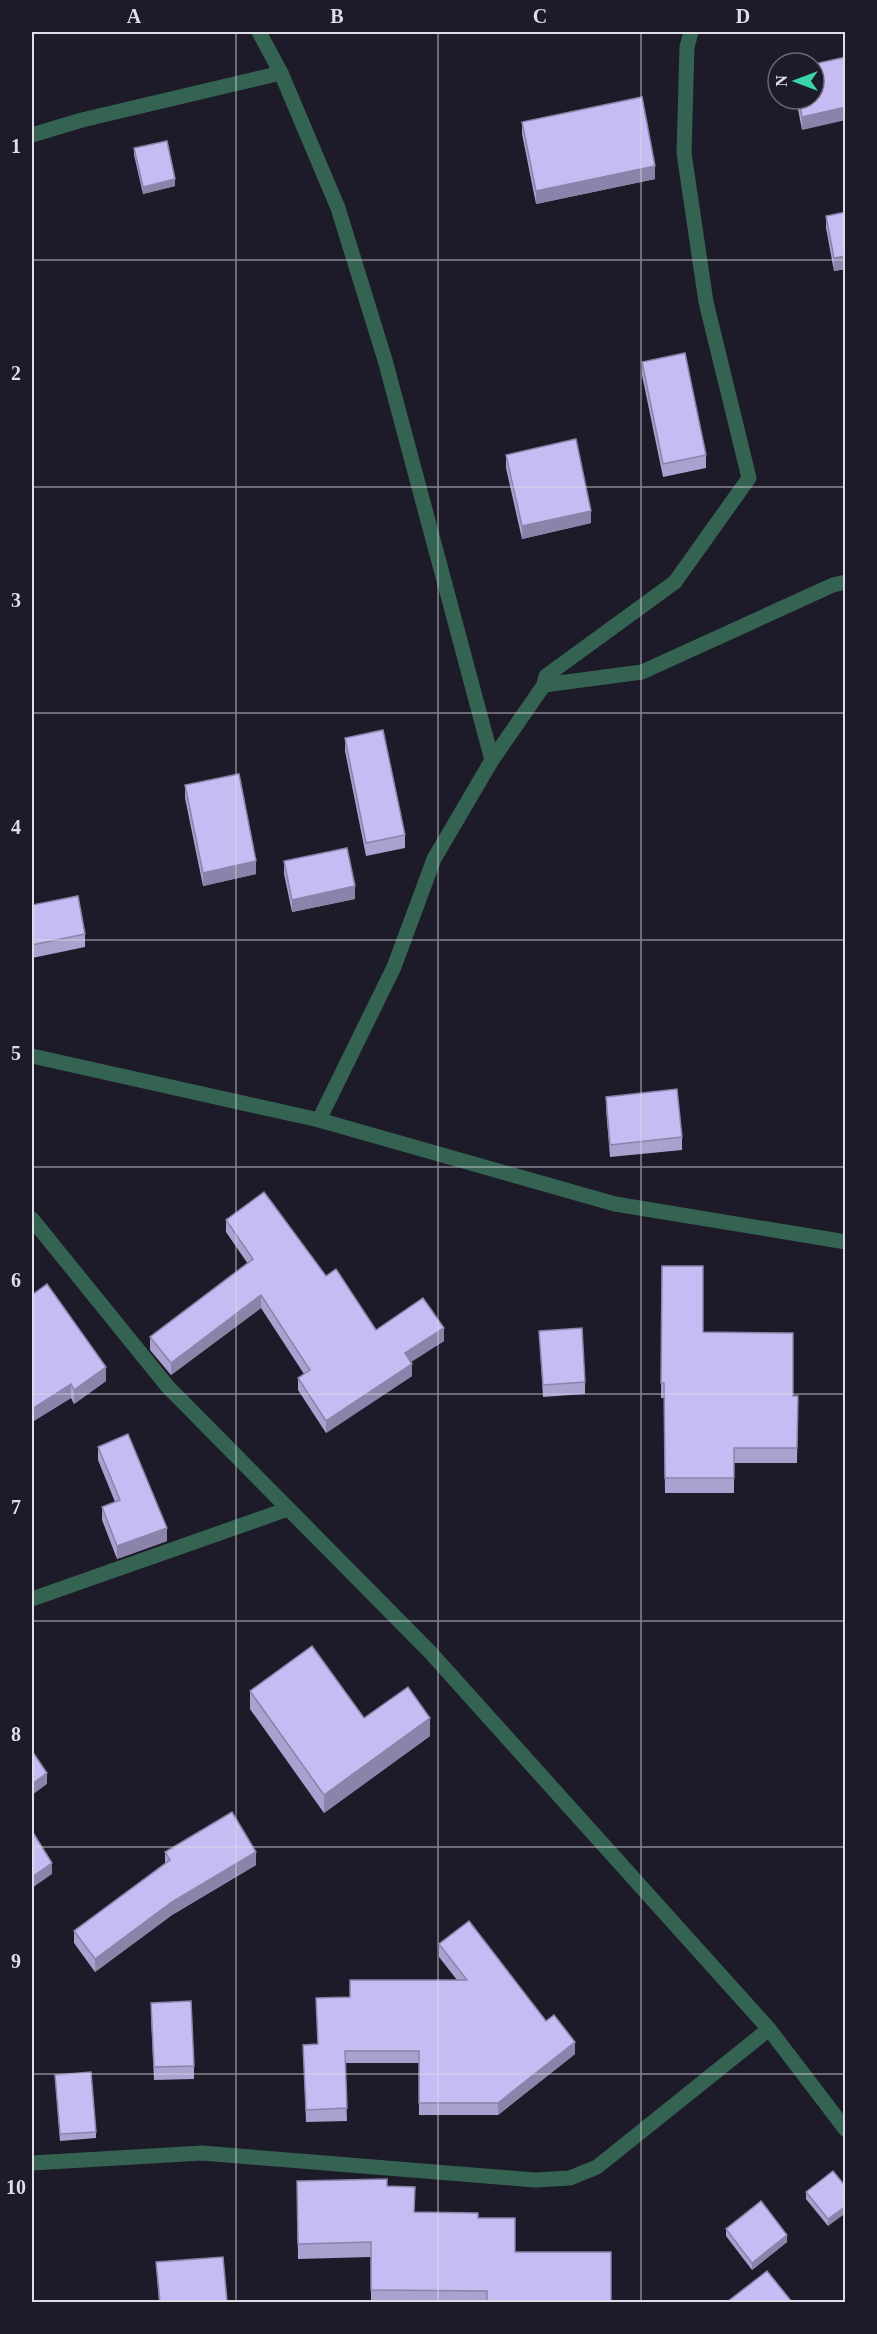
<svg xmlns="http://www.w3.org/2000/svg" width="877" height="2334" viewBox="0 0 877 2334" font-family="Georgia,serif">
	<style>
		.lines { fill: none; stroke-linecap: round; stroke-linejoin: round }
		.minor { stroke: #356351; stroke-width: 15 }
		.wall { fill: #aaa1d0 }
		.shaded-wall { fill: #8b83a9 }
		.building { fill: #c6bbf2; stroke: #8b83a9; stroke-width: 1.5 }
		.grid { fill: none; stroke: #dfdde8; stroke-width: 1.5; stroke-opacity: 0.55 }
		.neatline { fill: none; stroke: #dfdde8; stroke-width: 2 }
		.grid-label { font-size: 20px; text-anchor: middle; font-weight: bold; fill: #dfdde8 }
	</style>
	<rect width="100%" height="100%" fill="#1d1a29"/>
	<g class="lines">
		<g class="minor">
			<polyline points="259,32 281,73 338,208 385,360 492,760"/>
			<polyline points="32,135 82,120 281,73"/>
			<polyline points="544,685 642,672 833,585 846,582"/>
			<polyline points="32,1056 319,1120 615,1204 846,1242"/>
			<polyline points="319,1120 394,967 434,859 492,760 544,685 546,676 675,582 749,478 706,302 684,153 687,47 691,32"/>
			<polyline points="32,1219 168,1387 430,1652 769,2029 846,2130"/>
			<polyline points="32,1599 288,1509"/>
			<polyline points="32,2163 202,2153 535,2180 570,2178 597,2167 769,2029"/>
		</g>
	</g>
	<g class="wall">
		<polygon points="796,99 814,99 802,130"/>
		<polygon points="522,122 655,179 536,204 522,134"/>
		<polygon points="134,148 175,186 143,194 134,155"/>
		<polygon points="846,212 846,269 834,271 826,228 826,216"/>
		<polygon points="642,362 706,455 706,468 663,477 642,375"/>
		<polygon points="506,455 591,523 522,539 506,468"/>
		<polygon points="345,738 405,835 405,848 366,856 345,751"/>
		<polygon points="185,785 256,874 203,886 185,798"/>
		<polygon points="284,861 355,899 292,912 284,874"/>
		<polygon points="32,905 85,934 85,947 32,958"/>
		<polygon points="606,1097 682,1137 682,1150 610,1157 606,1109"/>
		<polygon points="226,1220 326,1276 376,1330 444,1341 410,1362 412,1376 326,1433 298,1390 298,1378 304,1374 261,1308 171,1375 150,1350 150,1337 248,1264 226,1232"/>
		<polygon points="662,1266 703,1332 793,1396 798,1396 797,1463 734,1463 734,1493 665,1493 664,1398 661,1398"/>
		<polygon points="32,1295 106,1381 74,1404 71,1398 32,1422"/>
		<polygon points="539,1331 585,1382 585,1394 543,1397"/>
		<polygon points="98,1447 167,1541 117,1559 102,1520 102,1507 115,1502 98,1460"/>
		<polygon points="250,1691 364,1718 430,1736 324,1813 250,1709"/>
		<polygon points="165,1852 256,1865 172,1915 95,1972 74,1943 74,1931 165,1863"/>
		<polygon points="439,1944 546,2021 575,2054 498,2115 419,2115 419,2063 345,2063 347,2121 306,2122 303,2045 318,2044 350,1997 457,1980 439,1957"/>
		<polygon points="151,2015 194,2066 194,2079 154,2080"/>
		<polygon points="55,2075 96,2132 96,2138 60,2141"/>
		<polygon points="833,2171 828,2226 806,2199 806,2192"/>
		<polygon points="297,2181 387,2186 414,2212 478,2218 515,2252 611,2302 371,2302 371,2257 298,2259"/>
		<polygon points="726,2229 787,2242 752,2270 726,2236"/>
		<polygon points="223,2257 227,2302 159,2302 156,2262"/>
	</g>
	<g class="shaded-wall">
		<polygon points="846,107 846,120 802,130 802,117"/>
		<polygon points="655,166 655,179 536,204 536,191"/>
		<polygon points="175,179 175,186 143,194 143,187"/>
		<polygon points="846,256 846,269 834,271 834,258"/>
		<polygon points="591,511 591,523 522,539 522,526"/>
		<polygon points="256,861 256,874 203,886 203,873"/>
		<polygon points="355,886 355,899 292,912 292,900"/>
		<polygon points="261,1295 261,1308 171,1375 171,1363"/>
		<polygon points="444,1328 444,1341 405,1366 405,1353"/>
		<polygon points="412,1364 412,1376 326,1433 326,1421"/>
		<polygon points="106,1367 106,1381 74,1404 74,1390"/>
		<polygon points="71,1384 71,1398 32,1422 32,1409"/>
		<polygon points="167,1528 167,1541 117,1559 117,1546"/>
		<polygon points="430,1718 430,1736 324,1813 324,1795"/>
		<polygon points="47,1773 47,1784 32,1795 32,1784"/>
		<polygon points="256,1852 256,1865 172,1915 95,1972 95,1959 172,1902"/>
		<polygon points="52,1863 52,1874 32,1888 32,1877"/>
		<polygon points="575,2042 575,2054 498,2115 498,2103"/>
		<polygon points="846,2206 846,2213 828,2226 828,2219"/>
		<polygon points="787,2235 787,2242 752,2270 752,2263"/>
	</g>
	<g class="building">
		<polygon points="846,57 846,107 802,117 799,99 814,99 814,64"/>
		<polygon points="642,97 655,166 536,191 522,122"/>
		<polygon points="167,141 175,179 143,187 134,148"/>
		<polygon points="846,212 846,256 834,258 826,216"/>
		<polygon points="685,353 706,455 663,464 642,362"/>
		<polygon points="576,439 591,511 522,526 506,455"/>
		<polygon points="383,730 405,835 366,843 345,738"/>
		<polygon points="239,774 256,861 203,873 185,785"/>
		<polygon points="347,848 355,886 292,900 284,861"/>
		<polygon points="78,896 85,934 32,945 32,905"/>
		<polygon points="677,1089 682,1137 610,1145 606,1097"/>
		<polygon points="264,1192 326,1276 336,1269 376,1330 423,1298 444,1328 405,1353 412,1364 326,1421 298,1378 310,1370 261,1295 171,1363 150,1337 253,1259 226,1220"/>
		<polygon points="662,1266 703,1266 703,1332 793,1333 793,1396 798,1396 797,1448 734,1448 734,1478 665,1478 664,1383 661,1383"/>
		<polygon points="47,1284 106,1367 74,1390 71,1384 32,1409 32,1295"/>
		<polygon points="582,1328 585,1382 543,1385 539,1331"/>
		<polygon points="128,1434 167,1528 117,1546 102,1507 120,1500 98,1447"/>
		<polygon points="312,1646 364,1718 408,1687 430,1718 324,1795 250,1691"/>
		<polygon points="32,1751 47,1773 32,1784"/>
		<polygon points="232,1812 256,1852 172,1902 95,1959 74,1931 170,1860 165,1852"/>
		<polygon points="32,1831 52,1863 32,1877"/>
		<polygon points="469,1921 546,2021 554,2015 575,2042 498,2103 419,2103 419,2051 345,2051 347,2108 306,2110 303,2045 318,2044 316,1998 350,1997 350,1980 467,1980 439,1944"/>
		<polygon points="191,2001 194,2066 154,2067 151,2003"/>
		<polygon points="91,2072 96,2132 60,2134 55,2075"/>
		<polygon points="833,2171 846,2187 846,2206 828,2219 806,2192"/>
		<polygon points="387,2179 387,2186 415,2187 414,2212 478,2213 478,2218 515,2218 515,2252 611,2252 611,2302 487,2302 487,2291 371,2290 371,2242 298,2244 297,2181"/>
		<polygon points="761,2201 787,2235 752,2263 726,2229"/>
		<polygon points="223,2257 227,2301 212,2302 160,2302 156,2262"/>
		<polygon points="767,2271 792,2302 727,2302"/>
	</g>
	<path class="grid" d="M236,32V2302M438,32V2302M641,32V2302M32,260H846M32,487H846M32,713H846M32,940H846M32,1167H846M32,1394H846M32,1621H846M32,1847H846M32,2074H846"/>
	<rect width="877" height="2334" fill="none" stroke="#1d1a29" stroke-width="66"/>
	<g transform="translate(796 81) rotate(270)"><circle r="28" fill="#1d1a29" stroke="#6b6875" stroke-width="1.5"/>
	<path d="M0-4.5L10 22L0 15L-10 22Z" fill="#3bd4a4"/>
	<text y="-9" font-size="16" font-weight="bold" text-anchor="middle" fill="#dfdde8">N</text>
	</g>
	<rect x="33" y="33" width="811" height="2268" class="neatline"/>
	<g class="grid-label">
		<text x="134" y="23">A</text>
		<text x="337" y="23">B</text>
		<text x="540" y="23">C</text>
		<text x="743" y="23">D</text>
		<text x="16" y="153">1</text>
		<text x="16" y="380">2</text>
		<text x="16" y="607">3</text>
		<text x="16" y="834">4</text>
		<text x="16" y="1060">5</text>
		<text x="16" y="1287">6</text>
		<text x="16" y="1514">7</text>
		<text x="16" y="1741">8</text>
		<text x="16" y="1968">9</text>
		<text x="16" y="2194">10</text>
	</g>
</svg>
